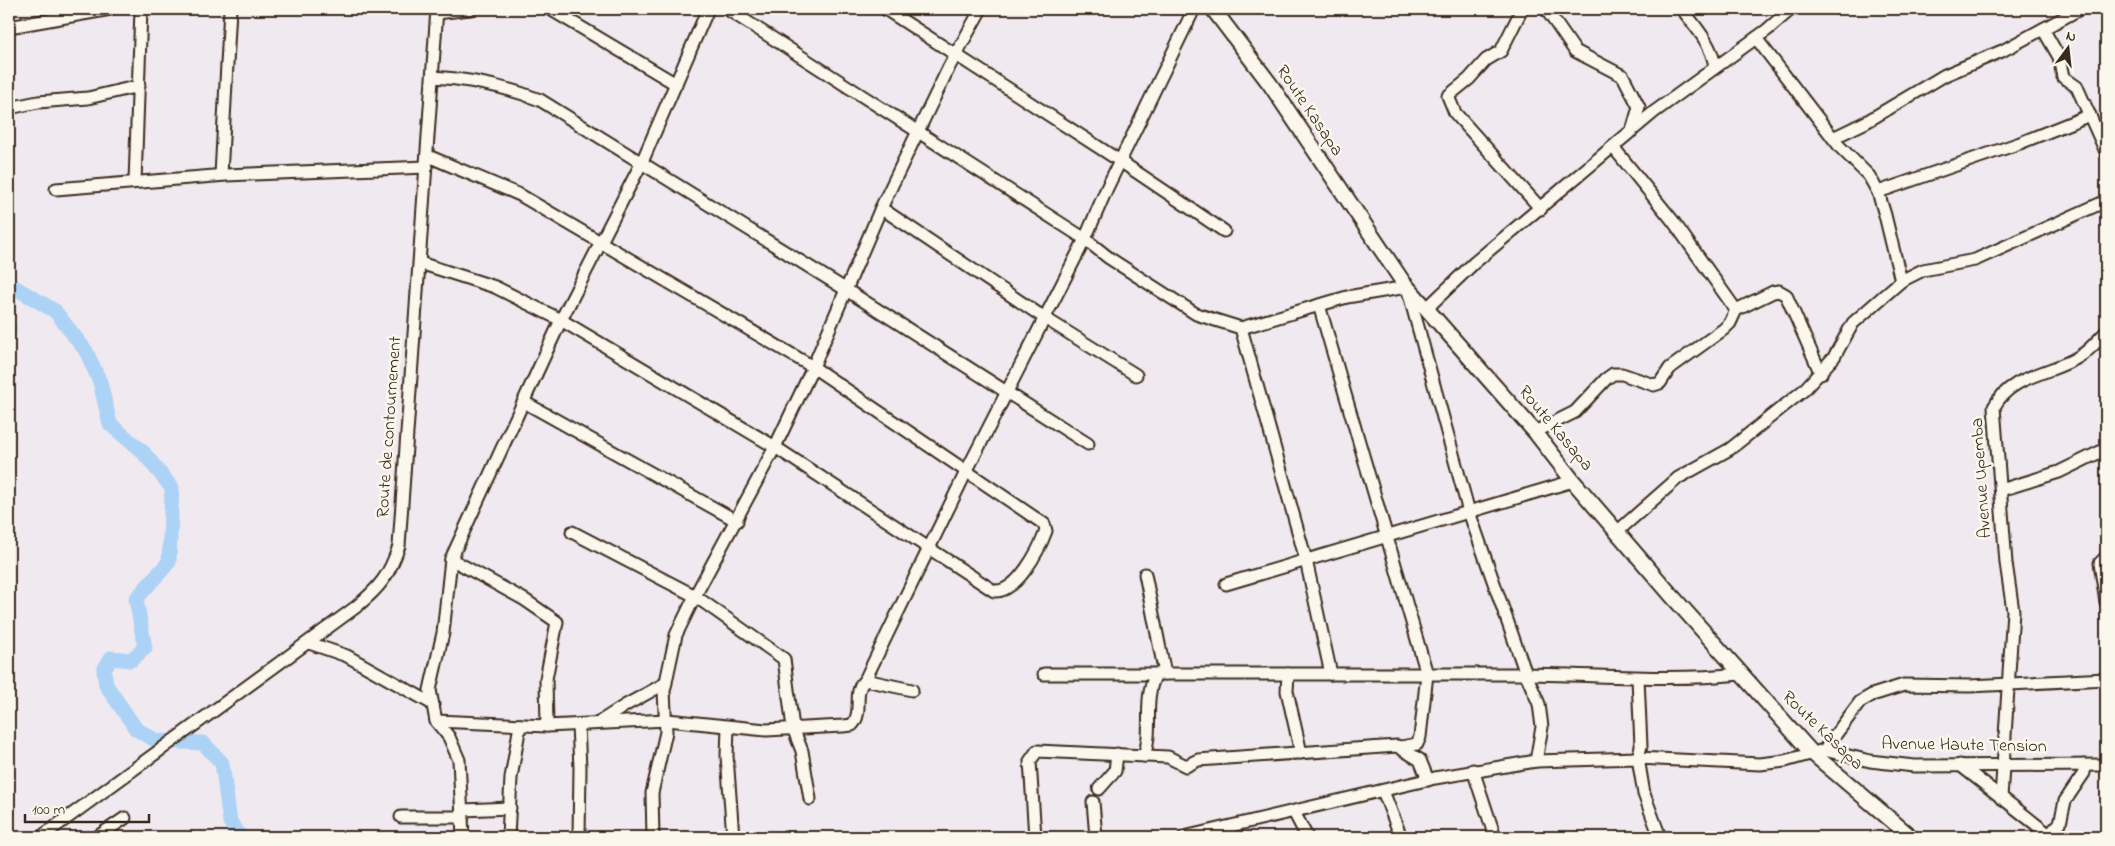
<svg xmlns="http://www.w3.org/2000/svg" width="2115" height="846" viewBox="0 0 2115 846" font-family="'Indie Flower',sans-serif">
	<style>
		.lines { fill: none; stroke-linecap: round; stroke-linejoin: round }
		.stream { stroke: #7f8fa0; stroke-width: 2.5 }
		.river { stroke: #acd3f6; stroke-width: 15 }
		.minor-casing { stroke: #3b2a1e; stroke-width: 15 }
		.major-casing { stroke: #3b2a1e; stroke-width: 18 }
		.minor { stroke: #fbf7ec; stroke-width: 11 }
		.major { stroke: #fbf7ec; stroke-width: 14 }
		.labels { text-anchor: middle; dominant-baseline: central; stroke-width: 5; stroke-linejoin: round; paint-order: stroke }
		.street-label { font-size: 18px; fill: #3b2a1e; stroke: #fbf7ec }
	</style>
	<rect width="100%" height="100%" fill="#f1e9f0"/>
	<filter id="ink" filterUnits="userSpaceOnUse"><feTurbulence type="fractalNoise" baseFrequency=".02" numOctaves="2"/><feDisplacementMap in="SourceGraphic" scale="10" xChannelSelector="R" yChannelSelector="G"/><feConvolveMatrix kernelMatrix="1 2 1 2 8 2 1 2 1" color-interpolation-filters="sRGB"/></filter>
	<g filter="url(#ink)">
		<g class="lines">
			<polyline class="stream" points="230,837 234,826"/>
			<g class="river">
				<polyline points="9,284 55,311 86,351 100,382 110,424 143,452 172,488 169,562 136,599 145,648 131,660 111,658 104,670 106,685 136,729 157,741 203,743 222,763 230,822 241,837"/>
				<polyline points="9,327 9,330"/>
			</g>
			<g class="minor-casing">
				<g id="minor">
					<polyline points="550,9 676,84"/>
					<polyline points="727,9 1085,239 1109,258 1196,314 1241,328 1347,297 1407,287 1469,512 1526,674 1539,704 1542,727 1536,761"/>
					<polyline points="885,9 1120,161 1224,231"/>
					<polyline points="1522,9 1501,51 1486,60 1469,79 1448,96 1455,113 1541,209"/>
					<polyline points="1546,9 1575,51 1623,76 1639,107 1632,131"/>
					<path d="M1682,9C1695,26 1712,44 1715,67"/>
					<polyline points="437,13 470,9"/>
					<polyline points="9,27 111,9"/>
					<polyline points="2043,29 2059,57 2063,77 2077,87 2106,152"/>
					<polyline points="1756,38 1840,147 1869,176 1878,192 1885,215 1901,281"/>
					<path d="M433,77C470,79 506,87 540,100L845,289L1088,444"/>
					<polyline points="9,108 38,102 88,98 139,86"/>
					<polyline points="1833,138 1866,122 1945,75 2002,51 2080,9"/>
					<polyline points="1613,147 1673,221 1736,310"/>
					<polyline points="221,175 230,9"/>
					<polyline points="135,182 141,9"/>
					<polyline points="56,189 226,175 427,167"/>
					<polyline points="1878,192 2020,143 2090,115"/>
					<polyline points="881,208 1043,317 1136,375"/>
					<path d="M420,263L495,287L561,320L775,447L994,591C1017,593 1039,550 1046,531L1044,524L813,367L520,195L428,156"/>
					<polyline points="1319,305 1427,674 1420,737 1417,744 1401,747"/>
					<polyline points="1426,309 1474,263 1654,112 1767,30 1791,9"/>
					<polyline points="1241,328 1306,560 1331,674"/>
					<polyline points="524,402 737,521"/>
					<polyline points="1535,432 1575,412 1606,379 1613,374 1622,374 1654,385 1660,383 1670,368 1724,329 1730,323 1736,310 1773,292 1779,291 1786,295 1821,374"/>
					<polyline points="2001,490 2059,472 2106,449"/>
					<polyline points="1618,531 1678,478 1730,449 1804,390 1834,357 1853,323 1901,281 1923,270 1975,260 2106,201"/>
					<polyline points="572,532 695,596 784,659 793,728 802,751 810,799"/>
					<polyline points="2106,557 2100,563 2106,602"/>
					<polyline points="451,559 525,600 557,622 546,679 547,726"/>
					<polyline points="1145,574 1165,674"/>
					<polyline points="1226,584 1573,481"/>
					<polyline points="309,643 347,656 431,703"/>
					<path d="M1044,674C1202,674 1359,674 1517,674C1592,674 1666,682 1740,674"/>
					<polyline points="1288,674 1287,691 1301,753"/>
					<polyline points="1638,678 1641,746 1638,758 1644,794 1660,837"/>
					<polyline points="865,680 966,472 1085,239 1107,188 1194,9"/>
					<path d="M436,721L547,726L667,720L766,730L843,726L852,725C864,713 852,691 865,680L912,690"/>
					<polyline points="601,721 626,705 666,683"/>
					<polyline points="578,725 580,768 579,837"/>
					<polyline points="728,727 727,756 733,837"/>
					<polyline points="1824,750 1870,761 1914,766 2106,765"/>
					<path d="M1144,756C1154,728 1142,701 1156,674"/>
					<polyline points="1960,765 2052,837"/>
					<polyline points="1473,770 1495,837"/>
					<polyline points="1099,789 1115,771 1117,754"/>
					<polyline points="1383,791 1401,837"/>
					<path d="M2001,798L2013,611L2006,563L1994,407C2011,374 2053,374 2080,356C2090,350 2098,340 2106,332"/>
					<polyline points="1093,802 1096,837"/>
					<polyline points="463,810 510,808"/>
					<polyline points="1294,812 1307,837"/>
					<polyline points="401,817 463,817"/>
					<path d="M41,837L356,607C380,587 389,576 399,546L437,9"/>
					<polyline points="97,837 125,818"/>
					<polyline points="463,837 459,760 449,737 436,721 430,690 443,633 451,559 561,320 642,162 708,9"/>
					<polyline points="508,837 511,778 520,725"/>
					<polyline points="653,837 652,793 666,732 664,691 676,635 695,596 775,447 813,367 881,208 949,67 981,9"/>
					<polyline points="1035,837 1030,761 1037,751 1168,757 1186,766 1198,760 1397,746 1420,760 1428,780"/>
					<polyline points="1184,837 1435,778 1536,761 1638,758 1760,764 1785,761 1824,750 1860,702 1872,695 1904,685 1970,686 2106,679"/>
					<polyline points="2047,837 2060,823 2065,801 2084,773 2084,765"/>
				</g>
			</g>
			<g class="major-casing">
				<polyline id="major" points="1213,9 1270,84 1403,282 1535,432 1573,481 1672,596 1811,752 1911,837"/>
			</g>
			<use href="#minor" class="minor"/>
			<use href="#major" class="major"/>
		</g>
	</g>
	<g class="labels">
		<g class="street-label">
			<text transform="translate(1309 111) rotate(56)">Route Kasapa</text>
			<text transform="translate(390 427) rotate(-86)">Route de contournement</text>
			<text transform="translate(1555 429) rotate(50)">Route Kasapa</text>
			<text transform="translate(1982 478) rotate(-94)">Avenue Upemba</text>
			<text transform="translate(1822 731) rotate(44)">Route Kasapa</text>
			<text transform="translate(1964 746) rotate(1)">Avenue Haute Tension</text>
		</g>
	</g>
	<rect width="2115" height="846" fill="none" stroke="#fbf7ec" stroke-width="30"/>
	<rect x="15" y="15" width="2085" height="816" fill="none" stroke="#3b2a1e" stroke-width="2" filter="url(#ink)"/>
	<g transform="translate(2068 48) rotate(15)" stroke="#fbf7ec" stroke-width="4" paint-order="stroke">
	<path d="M0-4L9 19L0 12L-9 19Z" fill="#3b2a1e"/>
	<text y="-8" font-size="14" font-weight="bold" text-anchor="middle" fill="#3b2a1e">N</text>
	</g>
	<path d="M25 814v8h124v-8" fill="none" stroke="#3b2a1e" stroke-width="2.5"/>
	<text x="32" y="814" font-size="15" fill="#3b2a1e" stroke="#fbf7ec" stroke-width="4" paint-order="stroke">100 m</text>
</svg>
